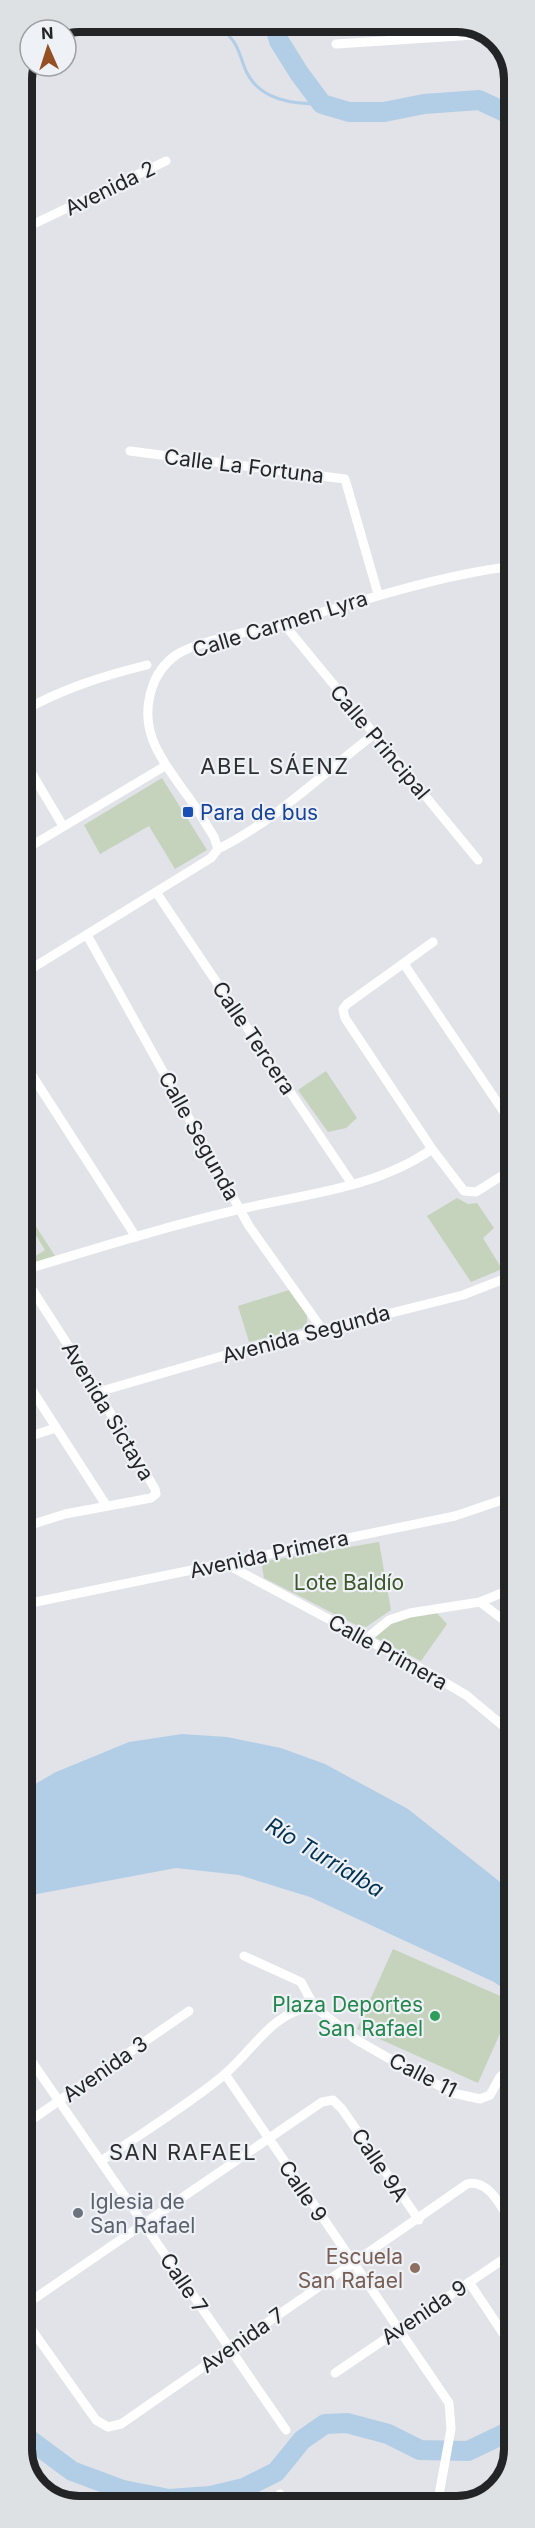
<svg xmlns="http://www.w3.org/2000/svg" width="535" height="2528" viewBox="0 0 535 2528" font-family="Inter,sans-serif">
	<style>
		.green { fill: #c5d3bc }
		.water { fill: #b2cee7 }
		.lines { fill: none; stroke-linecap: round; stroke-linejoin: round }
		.stream { stroke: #b2cee7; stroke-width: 3 }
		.river { stroke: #b2cee7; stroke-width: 20 }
		.minor { stroke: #fff; stroke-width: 9 }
		.transit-dot { fill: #1a4fb4; stroke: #eef1f5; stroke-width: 2 }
		.leisure-dot { fill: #2e9e5b; stroke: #eef1f5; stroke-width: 2 }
		.worship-dot { fill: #6b7280; stroke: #eef1f5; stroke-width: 2 }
		.education-dot { fill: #8d6e63; stroke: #eef1f5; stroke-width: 2 }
		.labels { text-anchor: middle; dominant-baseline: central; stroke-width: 4.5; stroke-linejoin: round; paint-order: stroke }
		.street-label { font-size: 21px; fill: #232426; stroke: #eef1f5 }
		.transit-label { font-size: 21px; fill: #164399; stroke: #eef1f5; text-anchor: start }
		.park-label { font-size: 21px; fill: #3d572a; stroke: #eef1f5 }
		.leisure-label { font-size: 21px; fill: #27864d; stroke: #eef1f5; text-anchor: end }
		.worship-label { font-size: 21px; fill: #5b616d; stroke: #eef1f5; text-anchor: start }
		.education-label { font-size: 21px; fill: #785e54; stroke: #eef1f5; text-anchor: end }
		.neighbourhood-label { font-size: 22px; letter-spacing: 1.5px; fill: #2d2f32; stroke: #eef1f5 }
		.water-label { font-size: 22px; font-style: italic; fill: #003152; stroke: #eef1f5 }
		.rim { fill: none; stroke: #232426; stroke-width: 8 }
	</style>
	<rect width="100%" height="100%" fill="#e1e3e8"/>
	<g class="green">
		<polygon points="162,778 207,850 175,869 149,826 100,854 84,825"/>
		<polygon points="326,1071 357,1118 346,1128 328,1132 298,1090"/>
		<polygon points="457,1198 468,1204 477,1203 494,1228 483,1238 502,1269 471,1282 427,1216"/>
		<polygon points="21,1203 55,1256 22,1267 21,1255 26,1262 45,1250 29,1224 21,1228"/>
		<polygon points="289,1290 307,1314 307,1327 249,1342 238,1306"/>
		<polygon points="379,1542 391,1610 366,1627 356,1625 264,1578 262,1566 267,1561"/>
		<polygon points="435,1611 447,1624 421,1661 372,1636 403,1616"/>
		<polygon points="393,1949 514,2002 478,2083 357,2029"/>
	</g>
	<polygon class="water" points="182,1734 227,1737 281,1748 325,1764 408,1809 514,1893 514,1996 494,1982 310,1897 239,1875 176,1868 21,1897 21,1792 56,1772 129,1742"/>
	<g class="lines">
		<path class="stream" d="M194,21C203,24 216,26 224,32C238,41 240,57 246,71C260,101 294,104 322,104"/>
		<g class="river">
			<polyline points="273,21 279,41 299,73 322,104 349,112 384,112 424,104 479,100 513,116"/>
			<polyline points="22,2434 72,2471 123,2490 169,2499 210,2496 244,2488 276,2472 302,2440 325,2424 347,2423 388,2434 420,2450 468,2451 514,2429"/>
		</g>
		<g class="minor">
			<polyline points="336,44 490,34"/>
			<polyline points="21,230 166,161"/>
			<polyline points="130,451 345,479 378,594"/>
			<polyline points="283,623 478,860"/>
			<path d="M21,712C62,689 102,676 147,665"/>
			<polyline points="21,755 63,826"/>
			<path d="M218,849C272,823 325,772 373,735"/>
			<polyline points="21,852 165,766"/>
			<polyline points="156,892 352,1184"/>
			<polyline points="87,935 249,1226 322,1329"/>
			<polyline points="433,942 347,1004 343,1009 345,1018 432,1149 464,1191 476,1192 514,1168"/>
			<polyline points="404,964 514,1127"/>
			<path d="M21,975L211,858L218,849L214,837C204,821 195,805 184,791C161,758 138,731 152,688C156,675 165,663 176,655C197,641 250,632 276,625C355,604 432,576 514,566"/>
			<polyline points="21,1058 136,1237"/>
			<path d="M21,1271C94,1249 167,1226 241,1209C305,1194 377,1188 432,1149"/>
			<polyline points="21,1272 98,1392 155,1489 156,1494 151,1498 65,1514 21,1528"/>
			<polyline points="21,1373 106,1505"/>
			<polyline points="98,1392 243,1350 463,1295 514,1275"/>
			<polyline points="21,1439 56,1428"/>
			<polyline points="224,1563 420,1668 466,1695 514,1735"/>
			<polyline points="480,1602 514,1628"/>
			<polyline points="21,1605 455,1516 514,1496"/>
			<polyline points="366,1639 389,1620 410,1613 480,1602 514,1588"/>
			<polyline points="244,1956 301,1982 314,2006 355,2039 404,2067 453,2093 480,2099 490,2095 500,2077 514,2065"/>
			<polyline points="21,2046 286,2430"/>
			<polyline points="225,2074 449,2403 451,2429 437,2506"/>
			<polyline points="21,2127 189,2011"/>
			<path d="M101,2161C140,2134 190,2104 225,2074C256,2047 271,2013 314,2006"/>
			<polyline points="469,2282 514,2350"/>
			<polyline points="22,2307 322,2102 333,2100 342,2109 419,2220"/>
			<path d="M22,2316L96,2420L108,2427L121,2424L467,2184C490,2178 503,2211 514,2228"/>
			<polyline points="335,2373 514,2252"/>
			<polyline points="278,2506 280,2494"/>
		</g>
	</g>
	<rect class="transit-dot" x="182" y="806" width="12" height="12" rx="3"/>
	<circle class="leisure-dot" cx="435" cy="2016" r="6"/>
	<circle class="worship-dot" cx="78" cy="2213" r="6"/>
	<circle class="education-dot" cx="415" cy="2268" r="6"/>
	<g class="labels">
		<g class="street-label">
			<text transform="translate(110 188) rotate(-26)">Avenida 2</text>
			<text transform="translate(244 466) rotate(7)">Calle La Fortuna</text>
			<text transform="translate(280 624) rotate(-17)">Calle Carmen Lyra</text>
			<text transform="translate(380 742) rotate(50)">Calle Principal</text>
			<text transform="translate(254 1038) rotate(56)">Calle Tercera</text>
			<text transform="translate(199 1136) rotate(61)">Calle Segunda</text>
			<text transform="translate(306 1334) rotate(-15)">Avenida Segunda</text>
			<text transform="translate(108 1411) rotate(59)">Avenida Sictaya</text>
			<text transform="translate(269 1554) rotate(-12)">Avenida Primera</text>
			<text transform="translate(388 1652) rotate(29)">Calle Primera</text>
			<text transform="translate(105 2069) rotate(-35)">Avenida 3</text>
			<text transform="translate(423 2075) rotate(27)">Calle 11</text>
			<text transform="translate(380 2165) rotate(56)">Calle 9A</text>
			<text transform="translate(303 2191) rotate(56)">Calle 9</text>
			<text transform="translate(184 2283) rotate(56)">Calle 7</text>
			<text transform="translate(424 2312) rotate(-34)">Avenida 9</text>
			<text transform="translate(242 2340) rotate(-35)">Avenida 7</text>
		</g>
		<g class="transit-label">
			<text x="200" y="812">Para de bus</text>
		</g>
		<g class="park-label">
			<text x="349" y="1582">Lote Baldío</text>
		</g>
		<g class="leisure-label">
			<text x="423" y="2004">Plaza Deportes<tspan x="423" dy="24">San Rafael</tspan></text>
		</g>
		<g class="worship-label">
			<text x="90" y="2201">Iglesia de<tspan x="90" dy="24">San Rafael</tspan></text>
		</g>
		<g class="education-label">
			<text x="403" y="2256">Escuela<tspan x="403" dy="24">San Rafael</tspan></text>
		</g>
		<g class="neighbourhood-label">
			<text x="275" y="766">ABEL SÁENZ</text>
			<text x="183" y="2152">SAN RAFAEL</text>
		</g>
		<g class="water-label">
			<text transform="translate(325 1857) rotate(31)">Río Turrialba</text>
		</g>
	</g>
	<path d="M0 0H535V2528H0ZM79 32H457A47 47 0 0 1 504 79V2449A47 47 0 0 1 457 2496H79A47 47 0 0 1 32 2449V79A47 47 0 0 1 79 32Z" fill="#dee1e4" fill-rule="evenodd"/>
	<path class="rim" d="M79 32H457A47 47 0 0 1 504 79V2449A47 47 0 0 1 457 2496H79A47 47 0 0 1 32 2449V79A47 47 0 0 1 79 32Z"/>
	<g transform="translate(48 48) rotate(357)"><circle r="28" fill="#eef1f5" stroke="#9d9fa2" stroke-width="1.5"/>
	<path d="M0-4.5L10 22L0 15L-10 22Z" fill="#944f24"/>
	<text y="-9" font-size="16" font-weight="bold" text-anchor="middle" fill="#232426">N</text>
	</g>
</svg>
